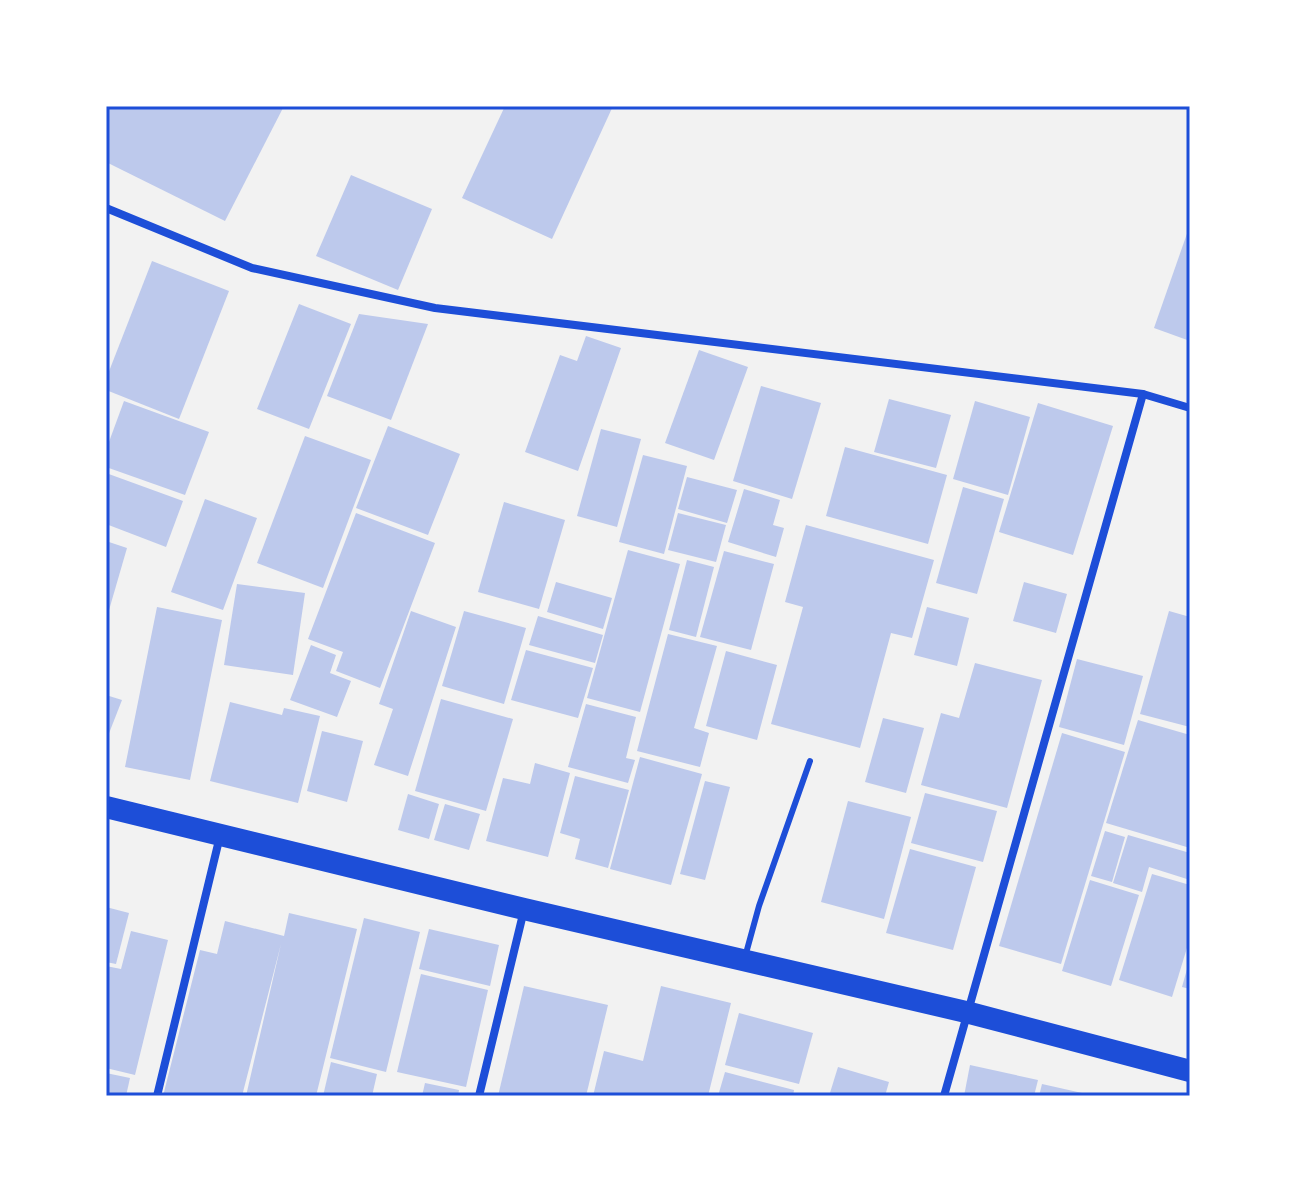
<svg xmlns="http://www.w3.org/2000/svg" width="1296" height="1202" viewBox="0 0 1296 1202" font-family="'Varela Round',sans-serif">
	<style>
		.building { fill: #bdc9ec }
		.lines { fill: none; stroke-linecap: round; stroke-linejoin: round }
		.service { stroke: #1d4ed8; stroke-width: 6 }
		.minor { stroke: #1d4ed8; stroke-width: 8 }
		.trunk { stroke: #1d4ed8; stroke-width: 22 }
		.neatline { fill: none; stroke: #1d4ed8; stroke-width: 3 }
	</style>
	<rect width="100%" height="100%" fill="#f2f2f2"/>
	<g class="building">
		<polygon points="111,106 284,106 225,221 106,162 106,115"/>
		<polygon points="505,106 613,106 552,239 462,198"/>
		<polygon points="351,175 432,209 398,290 316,256"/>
		<polygon points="1190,225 1190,341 1154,328"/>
		<polygon points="152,261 229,291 179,419 106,390 106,379"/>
		<polygon points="299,304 351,324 309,429 257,409"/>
		<polygon points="359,314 428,324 391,420 327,396"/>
		<polygon points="586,336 621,348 578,471 525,452 560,355 577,361"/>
		<polygon points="699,350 748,367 714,460 665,443"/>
		<polygon points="761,386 821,403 792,499 733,481"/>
		<polygon points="889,399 951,415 936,468 874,452"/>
		<polygon points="124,401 209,432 185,495 106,467 106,450"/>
		<polygon points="975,401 1030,417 1008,495 953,479"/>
		<polygon points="1038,403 1113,426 1073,555 999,532"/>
		<polygon points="388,426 460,454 428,535 356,508"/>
		<polygon points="601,429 641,439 617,527 577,516"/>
		<polygon points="305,436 371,460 323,588 257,563"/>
		<polygon points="845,447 947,475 928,544 826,516"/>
		<polygon points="643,455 687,466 664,554 619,542"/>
		<polygon points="106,473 183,501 166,547 106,524"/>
		<polygon points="687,477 737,490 727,523 678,509"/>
		<polygon points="963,487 1004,499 977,594 936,583"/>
		<polygon points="744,489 780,500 773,525 784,528 776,557 728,542"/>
		<polygon points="205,499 257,518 223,610 171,592"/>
		<polygon points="504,502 565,520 539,609 478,592"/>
		<polygon points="356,513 435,543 380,688 336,671 343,652 308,639"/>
		<polygon points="678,513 726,525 716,562 668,550"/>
		<polygon points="806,525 934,560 912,638 891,633 860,748 771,724 803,607 785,602"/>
		<polygon points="106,541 127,548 107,617 106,617"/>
		<polygon points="628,550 680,564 640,712 587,698"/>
		<polygon points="724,551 774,564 751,650 700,637"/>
		<polygon points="687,560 714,567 696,637 669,630"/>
		<polygon points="556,582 612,598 603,629 547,612"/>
		<polygon points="1024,582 1067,594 1056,633 1013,621"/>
		<polygon points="237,584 305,593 293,675 224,665"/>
		<polygon points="157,607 222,620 190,780 125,767"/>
		<polygon points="927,607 969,618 957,666 914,655"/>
		<polygon points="411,611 456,627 408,776 374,765 393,709 379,704"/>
		<polygon points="464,611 526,628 504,704 442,686"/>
		<polygon points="1169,611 1190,617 1190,727 1140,714"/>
		<polygon points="538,616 603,635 595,663 529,645"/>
		<polygon points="668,634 717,646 694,728 709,733 700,767 637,751"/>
		<polygon points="311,645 336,655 330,673 351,681 337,717 290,700"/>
		<polygon points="526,650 593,668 578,718 511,700"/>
		<polygon points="726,651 777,665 757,740 706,726"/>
		<polygon points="1077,659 1143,676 1124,745 1059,727"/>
		<polygon points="975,663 1042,680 1007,808 921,785 941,713 959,718"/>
		<polygon points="106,695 122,700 106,741"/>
		<polygon points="441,699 513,719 486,811 415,791"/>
		<polygon points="230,702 282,715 284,708 320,716 298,803 210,781"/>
		<polygon points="586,704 636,717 626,758 635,760 628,783 568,767"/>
		<polygon points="883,718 924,728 906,793 865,782"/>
		<polygon points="1138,720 1190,735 1190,848 1106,823"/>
		<polygon points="322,731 363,741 347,802 307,791"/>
		<polygon points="1062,733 1125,752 1061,964 999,946"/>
		<polygon points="640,757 702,774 671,885 610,869"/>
		<polygon points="535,763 570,773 548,857 486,841 503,778 530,784"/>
		<polygon points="575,776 629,790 608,868 575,859 580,839 560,833"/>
		<polygon points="705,781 730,787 705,880 680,874"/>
		<polygon points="925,793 997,811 983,862 911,843"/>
		<polygon points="408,794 439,804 429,839 398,830"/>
		<polygon points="848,801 911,817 884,919 821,902"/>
		<polygon points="445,804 480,814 469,850 434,840"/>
		<polygon points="1105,831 1125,837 1112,882 1091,876"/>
		<polygon points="1128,835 1190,853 1190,880 1149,867 1142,892 1113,883"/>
		<polygon points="910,849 976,867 953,950 886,933"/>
		<polygon points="1152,874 1190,885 1190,938 1172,997 1119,980"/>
		<polygon points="1090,880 1139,895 1111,986 1062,971"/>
		<polygon points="106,907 129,913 116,964 106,962"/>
		<polygon points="289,913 357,929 316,1096 246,1096 281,944 242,1096 163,1096 200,950 217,954 225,921 284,936"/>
		<polygon points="364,918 420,932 386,1072 330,1058"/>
		<polygon points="429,929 499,945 490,986 419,969"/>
		<polygon points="131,931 168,940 135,1075 106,1068 106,966 121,969"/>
		<polygon points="1189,962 1190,963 1190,989 1182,987"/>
		<polygon points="421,974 488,990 466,1087 397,1072"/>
		<polygon points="524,986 608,1005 586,1096 498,1096"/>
		<polygon points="661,986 731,1003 708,1096 593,1096 604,1051 643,1061"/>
		<polygon points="739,1013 813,1033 799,1084 725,1065"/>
		<polygon points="331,1062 377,1074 372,1096 323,1096"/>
		<polygon points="970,1065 1038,1080 1034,1096 964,1096"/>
		<polygon points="838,1067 889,1082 885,1096 829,1096"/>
		<polygon points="725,1072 794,1090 793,1096 718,1096"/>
		<polygon points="106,1073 130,1078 126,1096 106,1096"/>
		<polygon points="425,1083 459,1090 458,1096 422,1096"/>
		<polygon points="1042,1084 1091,1095 1091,1096 1039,1096"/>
	</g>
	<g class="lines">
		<polyline class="service" points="745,957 759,906 810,761"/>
		<g class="minor">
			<polyline points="106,208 252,268 435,308 1143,394 1190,408"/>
			<polyline points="157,1096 220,836"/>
			<polyline points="479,1096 524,910"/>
			<polyline points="944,1096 1143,394"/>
		</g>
		<polyline class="trunk" points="106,807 524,909 966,1012 1190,1071"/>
	</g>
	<rect width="1296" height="1202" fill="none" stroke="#ffffff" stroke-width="216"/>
	<rect x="108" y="108" width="1080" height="986" class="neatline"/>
</svg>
